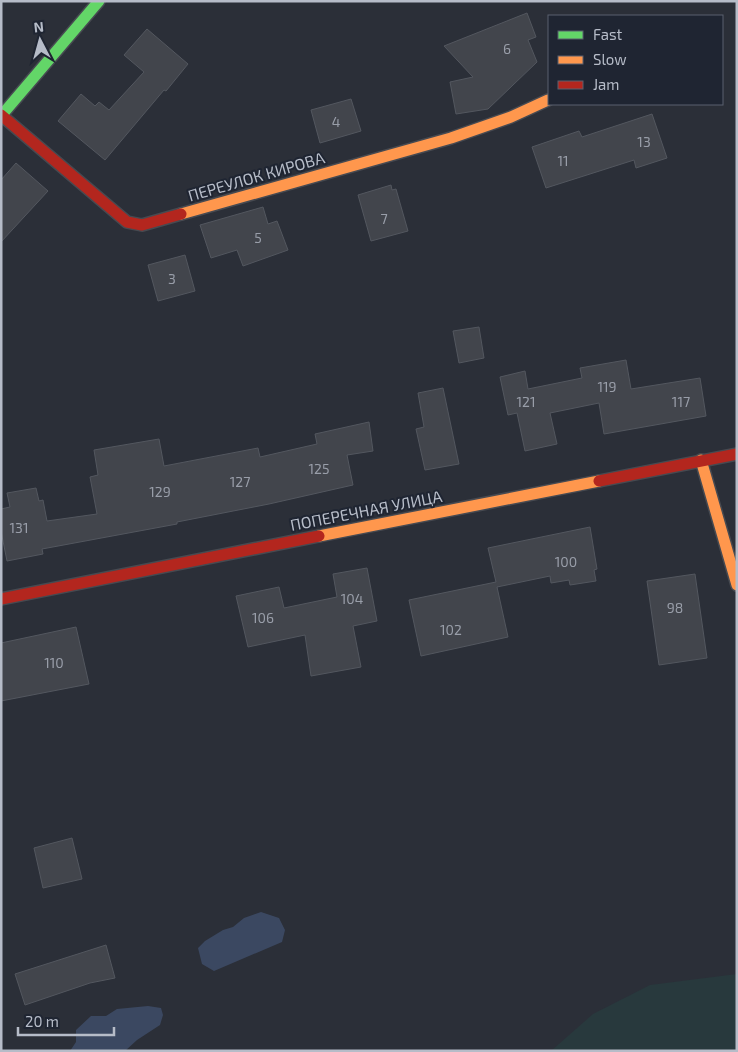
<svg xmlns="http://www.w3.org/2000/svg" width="738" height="1052" viewBox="0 0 738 1052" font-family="'Exo 2',sans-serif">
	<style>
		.green { fill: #28393d }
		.water { fill: #3b4861 }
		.building { fill: #42454c; stroke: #53575f }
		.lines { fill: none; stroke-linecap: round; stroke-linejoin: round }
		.fast-casing { stroke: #474a51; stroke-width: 14 }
		.slow-casing { stroke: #474a51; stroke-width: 14 }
		.jam-casing { stroke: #474a51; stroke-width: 14 }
		.fast { stroke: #63d668; stroke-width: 11 }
		.slow { stroke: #ff974d; stroke-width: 11 }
		.jam { stroke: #b3261e; stroke-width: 11 }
		.labels { text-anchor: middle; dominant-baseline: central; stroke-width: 4; stroke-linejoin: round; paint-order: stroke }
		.number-label { font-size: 14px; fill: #999ea9 }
		.street-label { font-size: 16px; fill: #b6bcc8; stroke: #1f2532 }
	</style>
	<rect width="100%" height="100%" fill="#2b2f38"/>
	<polygon class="green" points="737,974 737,1051 551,1051 593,1014 650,985"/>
	<g class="water">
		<polygon points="261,912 279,918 285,930 282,942 214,971 202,964 198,948 205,941 223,930 233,927 244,918"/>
		<polygon points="148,1006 161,1008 163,1015 160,1025 137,1040 125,1051 70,1051 76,1042 76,1030 91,1016 106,1016 117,1009"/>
	</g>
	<g class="building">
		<polygon points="527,13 536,37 528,40 537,62 488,109 456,114 450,82 473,77 444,46"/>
		<polygon points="147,29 188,64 166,91 164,90 105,160 58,121 81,94 95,106 99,102 109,110 144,72 124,55"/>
		<polygon points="351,99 361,131 320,143 311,110"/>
		<polygon points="652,114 667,158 636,168 634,160 546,188 532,147 579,131 582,137"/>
		<polygon points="16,163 48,191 1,242 1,180"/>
		<polygon points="391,185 392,190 396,189 408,231 371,241 358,195"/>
		<polygon points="263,207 268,224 277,221 288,250 243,266 237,250 211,258 200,225"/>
		<polygon points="185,255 195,291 158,301 148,265"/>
		<polygon points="479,327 484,358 459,363 453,331"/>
		<polygon points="626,360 631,389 700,378 706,416 604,434 599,403 550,413 557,444 525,451 517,413 508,415 500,377 525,371 528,389 582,378 580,368"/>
		<polygon points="443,388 459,464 425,470 416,429 424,427 418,393"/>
		<polygon points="369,422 373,451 347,455 353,485 269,504 177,522 177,524 42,549 43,554 7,561 1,531 1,509 10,507 7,493 36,488 39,501 43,500 47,521 97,514 90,477 98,475 94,450 159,439 164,466 258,448 260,457 317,444 315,434"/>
		<polygon points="590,527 597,569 594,570 596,581 570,585 569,580 551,583 550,576 497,587 508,637 421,656 409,600 496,582 488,548"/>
		<polygon points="367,568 377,621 353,626 361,667 311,676 305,635 248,647 236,596 279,587 284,608 337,597 333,574"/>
		<polygon points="695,574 707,658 659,665 647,581"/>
		<polygon points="76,627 89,684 1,701 1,643"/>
		<polygon points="72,838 82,879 43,888 34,848"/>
		<polygon points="106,945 115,978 90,983 25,1005 15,974"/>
	</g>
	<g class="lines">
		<g class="fast-casing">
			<polyline id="fast" points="1,116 99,1"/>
		</g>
		<g class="slow-casing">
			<g id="slow">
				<polyline points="181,214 451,138 511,117 548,100"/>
				<polyline points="701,460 737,585"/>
				<polyline points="319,536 599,481"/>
			</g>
		</g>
		<g class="jam-casing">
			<g id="jam">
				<polyline points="1,115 127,222 142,225 181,214"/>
				<polyline points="599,481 737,454"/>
				<polyline points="1,599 319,536"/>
			</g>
		</g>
		<use href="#fast" class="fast"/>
		<use href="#slow" class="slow"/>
		<use href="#jam" class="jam"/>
	</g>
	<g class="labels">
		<g class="number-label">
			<text x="507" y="48">6</text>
			<text x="336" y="121">4</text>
			<text x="644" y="141">13</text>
			<text x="563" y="160">11</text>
			<text x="384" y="218">7</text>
			<text x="258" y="237">5</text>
			<text x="172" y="278">3</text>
			<text x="607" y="386">119</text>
			<text x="526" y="401">121</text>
			<text x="681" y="401">117</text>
			<text x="319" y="468">125</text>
			<text x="240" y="481">127</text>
			<text x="160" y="491">129</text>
			<text x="19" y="527">131</text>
			<text x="566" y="561">100</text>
			<text x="352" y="598">104</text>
			<text x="675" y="607">98</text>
			<text x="263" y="617">106</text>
			<text x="451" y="629">102</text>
			<text x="54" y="662">110</text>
		</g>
		<g class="street-label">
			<text transform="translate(256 176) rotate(-16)">ПЕРЕУЛОК КИРОВА</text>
			<text transform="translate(366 510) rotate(-11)">ПОПЕРЕЧНАЯ УЛИЦА</text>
		</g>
	</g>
	<rect width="738" height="1052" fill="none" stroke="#b6bcc8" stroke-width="5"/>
	<rect x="548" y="15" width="175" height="90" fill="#1f2532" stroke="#5b616e"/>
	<rect x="558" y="31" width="25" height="8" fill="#63d668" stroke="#5b616e"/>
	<text x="593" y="40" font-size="15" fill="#b6bcc8">Fast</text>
	<rect x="558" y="56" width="25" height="8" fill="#ff974d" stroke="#5b616e"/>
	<text x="593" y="65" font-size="15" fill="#b6bcc8">Slow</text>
	<rect x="558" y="81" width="25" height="8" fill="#b3261e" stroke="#5b616e"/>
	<text x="593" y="90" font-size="15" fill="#b6bcc8">Jam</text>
	<g transform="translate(40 40) rotate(354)" stroke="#1f2532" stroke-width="4" paint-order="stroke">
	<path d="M0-4L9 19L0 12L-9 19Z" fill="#b6bcc8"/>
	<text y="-8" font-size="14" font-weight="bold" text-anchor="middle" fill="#b6bcc8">N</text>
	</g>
	<path d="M18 1027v8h96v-8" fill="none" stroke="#b6bcc8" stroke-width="2.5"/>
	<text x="25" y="1027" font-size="15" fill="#b6bcc8" stroke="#1f2532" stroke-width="4" paint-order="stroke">20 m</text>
</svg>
